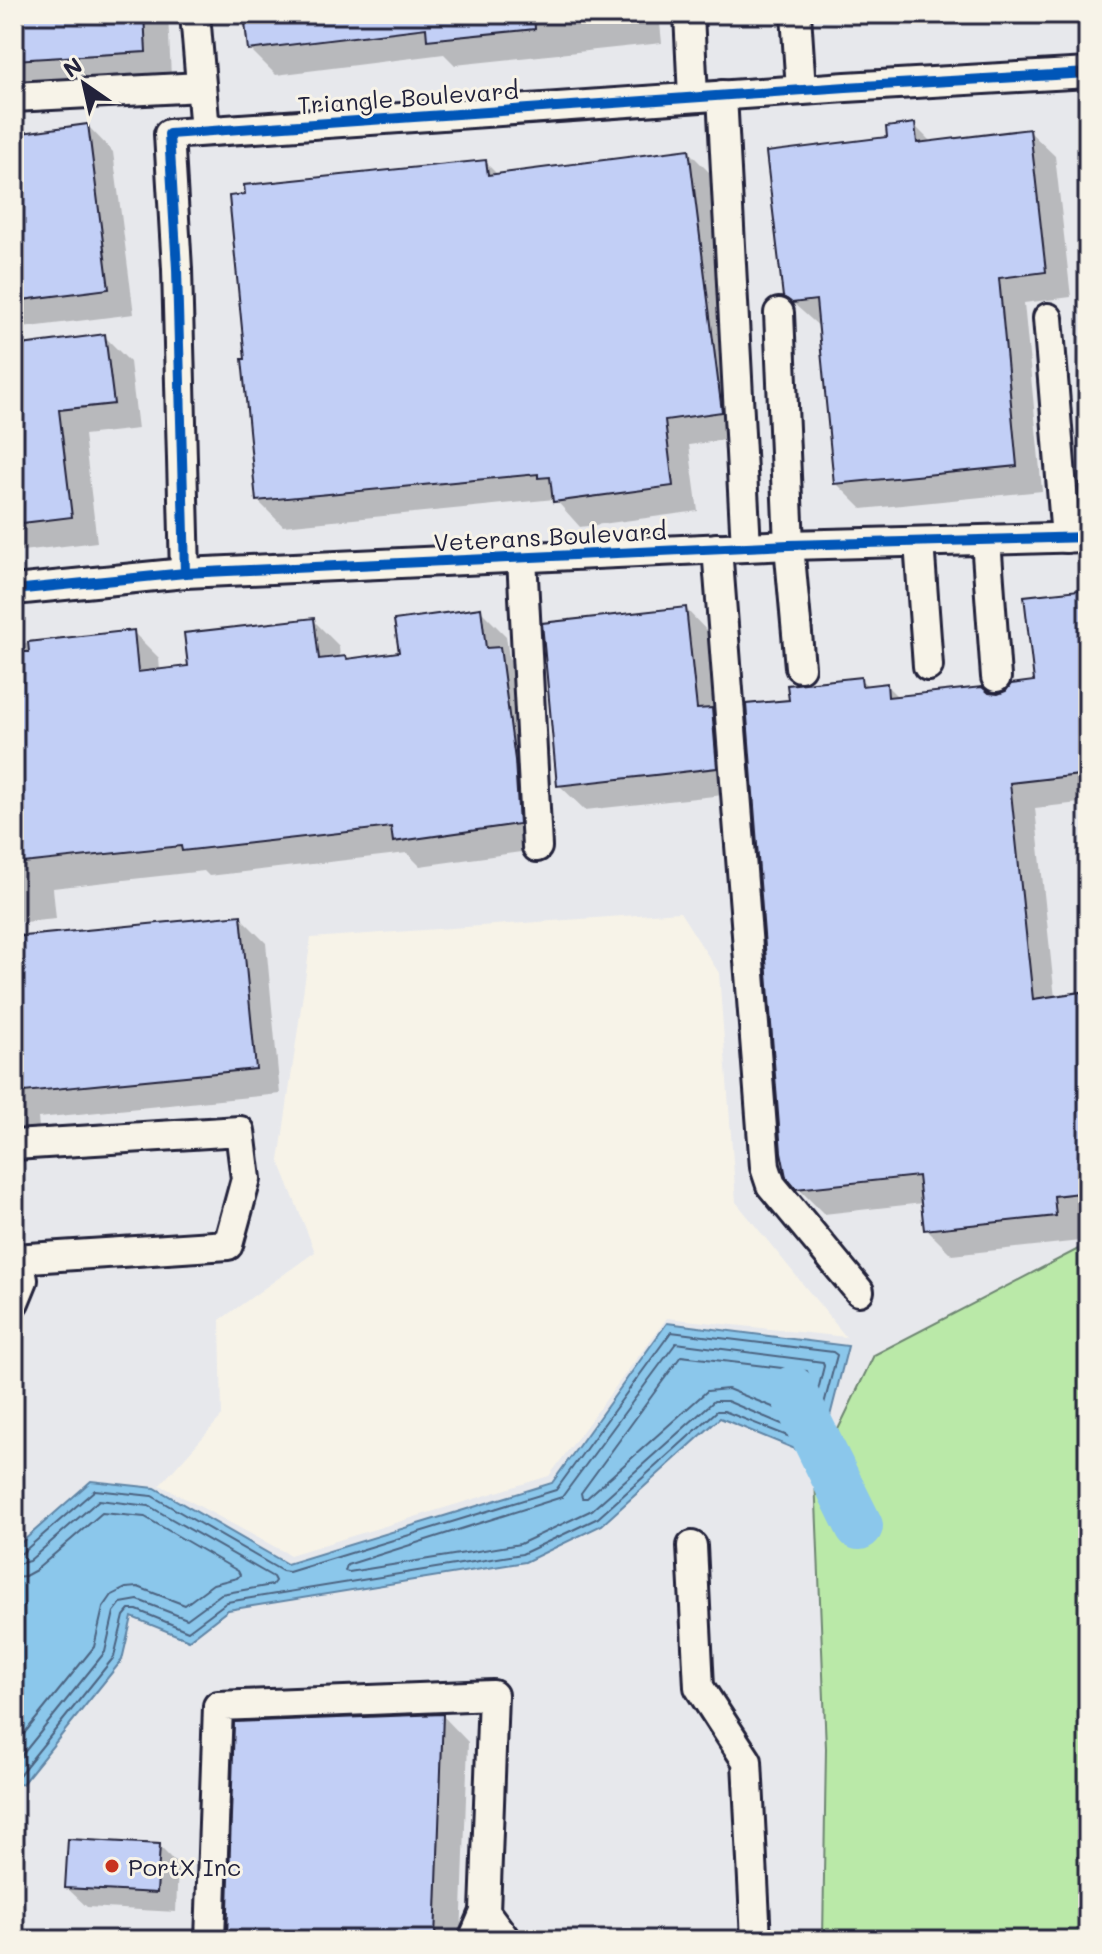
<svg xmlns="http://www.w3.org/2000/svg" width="1102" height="1954" viewBox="0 0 1102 1954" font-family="Mali,sans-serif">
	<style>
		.built { fill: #e7e8ec; fill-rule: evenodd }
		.green { fill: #bae9a8; stroke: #6e8672; stroke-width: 2 }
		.water { fill: #8bc7eb; stroke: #6185a5; stroke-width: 2 }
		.shadow { fill: #0003 }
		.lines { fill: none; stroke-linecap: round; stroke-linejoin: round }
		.shore { stroke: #4c6481; stroke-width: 2 }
		.river { stroke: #8bc7eb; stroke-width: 48 }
		.building { fill: #c2cff6; stroke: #22223b; stroke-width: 2 }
		.minor-casing { stroke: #22223b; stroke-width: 34 }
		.minor { stroke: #f7f3e8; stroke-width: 28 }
		.cycleway-casing { stroke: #f7f3e8; stroke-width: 15 }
		.cycleway { stroke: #0057b8; stroke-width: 10 }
		.poi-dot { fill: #c8321e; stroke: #f7f3e8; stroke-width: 3 }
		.labels { text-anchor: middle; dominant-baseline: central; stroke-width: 6; stroke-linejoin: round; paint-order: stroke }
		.street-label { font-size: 24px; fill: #22223b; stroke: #f7f3e8 }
		.poi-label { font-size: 24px; fill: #22223b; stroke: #f7f3e8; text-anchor: start }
	</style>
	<rect width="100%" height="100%" fill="#f7f3e8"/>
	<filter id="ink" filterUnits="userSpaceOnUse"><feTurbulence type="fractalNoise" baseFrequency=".0125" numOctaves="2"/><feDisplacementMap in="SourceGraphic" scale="16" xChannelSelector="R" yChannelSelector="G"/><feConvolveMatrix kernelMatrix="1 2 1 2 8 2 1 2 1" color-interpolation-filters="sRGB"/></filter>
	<g filter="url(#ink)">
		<path class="built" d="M14,14H1088V1244L874,1355L826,1748L823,1940H14V1785L22,1784L122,1660L132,1616L189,1640L228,1610L525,1562L602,1525L720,1418L819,1459L667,1323L552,1483L286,1564L155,1488L91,1481L14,1549ZM680,912L719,973L736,1202L846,1337L667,1318L549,1476L290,1555L160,1485L222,1416L220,1320L315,1252L279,1161L311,938Z"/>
		<polygon class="green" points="1088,1244 1088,1940 823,1940 826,1748 815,1477 874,1355"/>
		<polygon class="water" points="667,1323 848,1346 819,1459 720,1418 602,1525 525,1562 228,1610 189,1640 132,1617 122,1660 22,1784 14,1785 14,1549 91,1481 155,1488 287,1564 552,1483"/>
		<g class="shadow">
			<polygon points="14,14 168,14 171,77 14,86"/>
			<polygon points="246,14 659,14 662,43 455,65 444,54 276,75 250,49"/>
			<polygon points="914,125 932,143 1029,131 1055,156 1071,297 1024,303 1042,491 862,509 836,483 821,328 785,296 890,139"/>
			<polygon points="88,126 113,152 134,314 14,329 14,136"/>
			<polygon points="688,151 714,177 746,437 689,445 698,511 580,527 555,499 283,526 257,500 485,162 499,176"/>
			<polygon points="1080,183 1088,183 1088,264"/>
			<polygon points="104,336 130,362 138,429 84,435 97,542 14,552 14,348"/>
			<polygon points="1088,591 1088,802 1035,808 1055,998 1088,993 1088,1220 1078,1221 1080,1241 952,1255 926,1229 923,1203 824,1214 798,1188 791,701 860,679 869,687 886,685 899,698 998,696 1036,683"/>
			<polygon points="686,609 711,635 742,793 585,810 559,785"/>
			<polygon points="480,610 506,636 509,658 525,674 543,849 420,866 407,853 209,876 204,871 53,888 56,919 14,923 14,644 133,632 159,658 160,671 190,667 313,620 339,646 340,659 348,661 401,654"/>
			<polygon points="240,917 266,943 280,1094 38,1118 40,1137 14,1140 14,939"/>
			<polygon points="443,1716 468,1742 461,1940 229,1940"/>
			<polygon points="159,1846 178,1865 176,1912 87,1907 67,1888"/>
		</g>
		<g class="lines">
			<g class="shore">
				<polygon points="676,1343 823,1362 824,1366 808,1431 803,1433 727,1401 714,1401 592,1510 520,1544 349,1572 345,1571 347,1565 562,1497"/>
				<polygon points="681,1356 807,1371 809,1376 800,1414 795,1416 728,1389 707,1391 587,1498 582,1498 581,1493"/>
				<polyline points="14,1555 22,1553 95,1490 152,1496 282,1571 289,1572 556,1490 671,1332 833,1352 837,1355 813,1446 724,1411 717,1411 598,1518 522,1554 227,1602 188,1631 137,1610 129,1610 124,1616 114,1657 19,1775 14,1777"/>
				<polyline points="14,1565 29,1561 99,1500 149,1506 273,1577 275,1581 272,1585 221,1594 187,1619 138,1600 121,1603 114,1612 105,1652 14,1765"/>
				<polyline points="14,1577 25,1576 36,1570 102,1513 145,1517 238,1571 240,1575 237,1578 213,1584 185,1605 138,1587 126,1588 112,1595 103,1608 94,1647 14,1746"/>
			</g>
			<polyline class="river" points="792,1390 859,1526"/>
		</g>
		<g class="building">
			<polygon points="14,14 144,14 146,52 14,60"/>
			<polygon points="244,14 534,14 535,29 427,40 426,28 248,50"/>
			<polygon points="915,123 917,143 1030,129 1046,272 999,278 1017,466 834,484 816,300 792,303 783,297 766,152 887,137 886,127"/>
			<polygon points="88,124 109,289 14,301 14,134"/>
			<polygon points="689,149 722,412 665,420 673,486 553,502 550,477 538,478 538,474 256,501 242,359 245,359 229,196 245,194 244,185 486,160 488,175"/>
			<polygon points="105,334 114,404 59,410 72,517 14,524 14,346"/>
			<polygon points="1088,589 1088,774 1010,783 1033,999 1088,991 1088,1192 1054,1196 1056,1216 924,1230 918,1176 796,1189 786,1177 781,1152 746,704 789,700 787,685 861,677 862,686 887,683 888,697 982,687 989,693 998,694 1006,691 1011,684 1034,681 1024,596"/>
			<polygon points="686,607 697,709 712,708 717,768 557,786 542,623"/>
			<polygon points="481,608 486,648 500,647 515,760 519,824 393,842 391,827 182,851 181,846 14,864 14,652 29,652 28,642 134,630 138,672 188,666 184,633 314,618 319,659 346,656 347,659 399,652 394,620"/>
			<polygon points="241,915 256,1069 14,1093 14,937"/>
			<polygon points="443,1714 435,1940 227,1940 234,1722"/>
			<polygon points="68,1839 160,1844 157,1893 65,1888"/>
		</g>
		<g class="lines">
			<g class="minor-casing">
				<g id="minor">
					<polyline points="195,14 205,131"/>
					<polyline points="689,14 693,97"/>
					<polyline points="796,14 801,90"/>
					<polyline points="722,95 746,547"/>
					<polyline points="14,97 201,87"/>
					<polyline points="779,313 789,545 800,667"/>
					<polyline points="1048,318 1066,538"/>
					<polyline points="986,540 996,677"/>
					<polyline points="919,542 928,666"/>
					<polyline points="717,548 765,1167 771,1185 859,1291"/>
					<polyline points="522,558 537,847"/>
					<polyline points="185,573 177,269 169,134 846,87 1088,73"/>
					<polyline points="14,590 185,573 789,545 1088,537"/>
					<polyline points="14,1145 240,1131 246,1179 228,1245 14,1259"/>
					<polyline points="14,1302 23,1280 19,1258"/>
					<polyline points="692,1546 699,1687 747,1761 756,1940"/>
					<polyline points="210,1940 218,1706 493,1695 485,1912 506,1940"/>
					<polyline points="473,1940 485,1912"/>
				</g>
			</g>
			<use href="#minor" class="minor"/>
			<g class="cycleway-casing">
				<g id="cycleway">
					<polyline points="185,573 177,269 169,134 846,87 1088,73"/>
					<polyline points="14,590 185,573 789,545 1088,537"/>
				</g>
			</g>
			<use href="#cycleway" class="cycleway"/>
		</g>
	</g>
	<circle class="poi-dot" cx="112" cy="1866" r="8"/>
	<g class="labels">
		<g class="street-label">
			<text transform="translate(408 97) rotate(-4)">Triangle Boulevard</text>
			<text transform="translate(550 536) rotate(-3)">Veterans Boulevard</text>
		</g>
		<g class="poi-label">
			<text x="128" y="1866">PortX Inc</text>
		</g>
	</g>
	<rect width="1102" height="1954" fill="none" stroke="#f7f3e8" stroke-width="48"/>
	<rect x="24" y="24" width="1054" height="1906" fill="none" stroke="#22223b" stroke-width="3" filter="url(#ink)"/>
	<g transform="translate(84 84) rotate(326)" stroke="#f7f3e8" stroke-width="6" paint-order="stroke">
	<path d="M0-6L14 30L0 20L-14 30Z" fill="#22223b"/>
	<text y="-12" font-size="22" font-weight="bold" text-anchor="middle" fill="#22223b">N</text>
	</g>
</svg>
